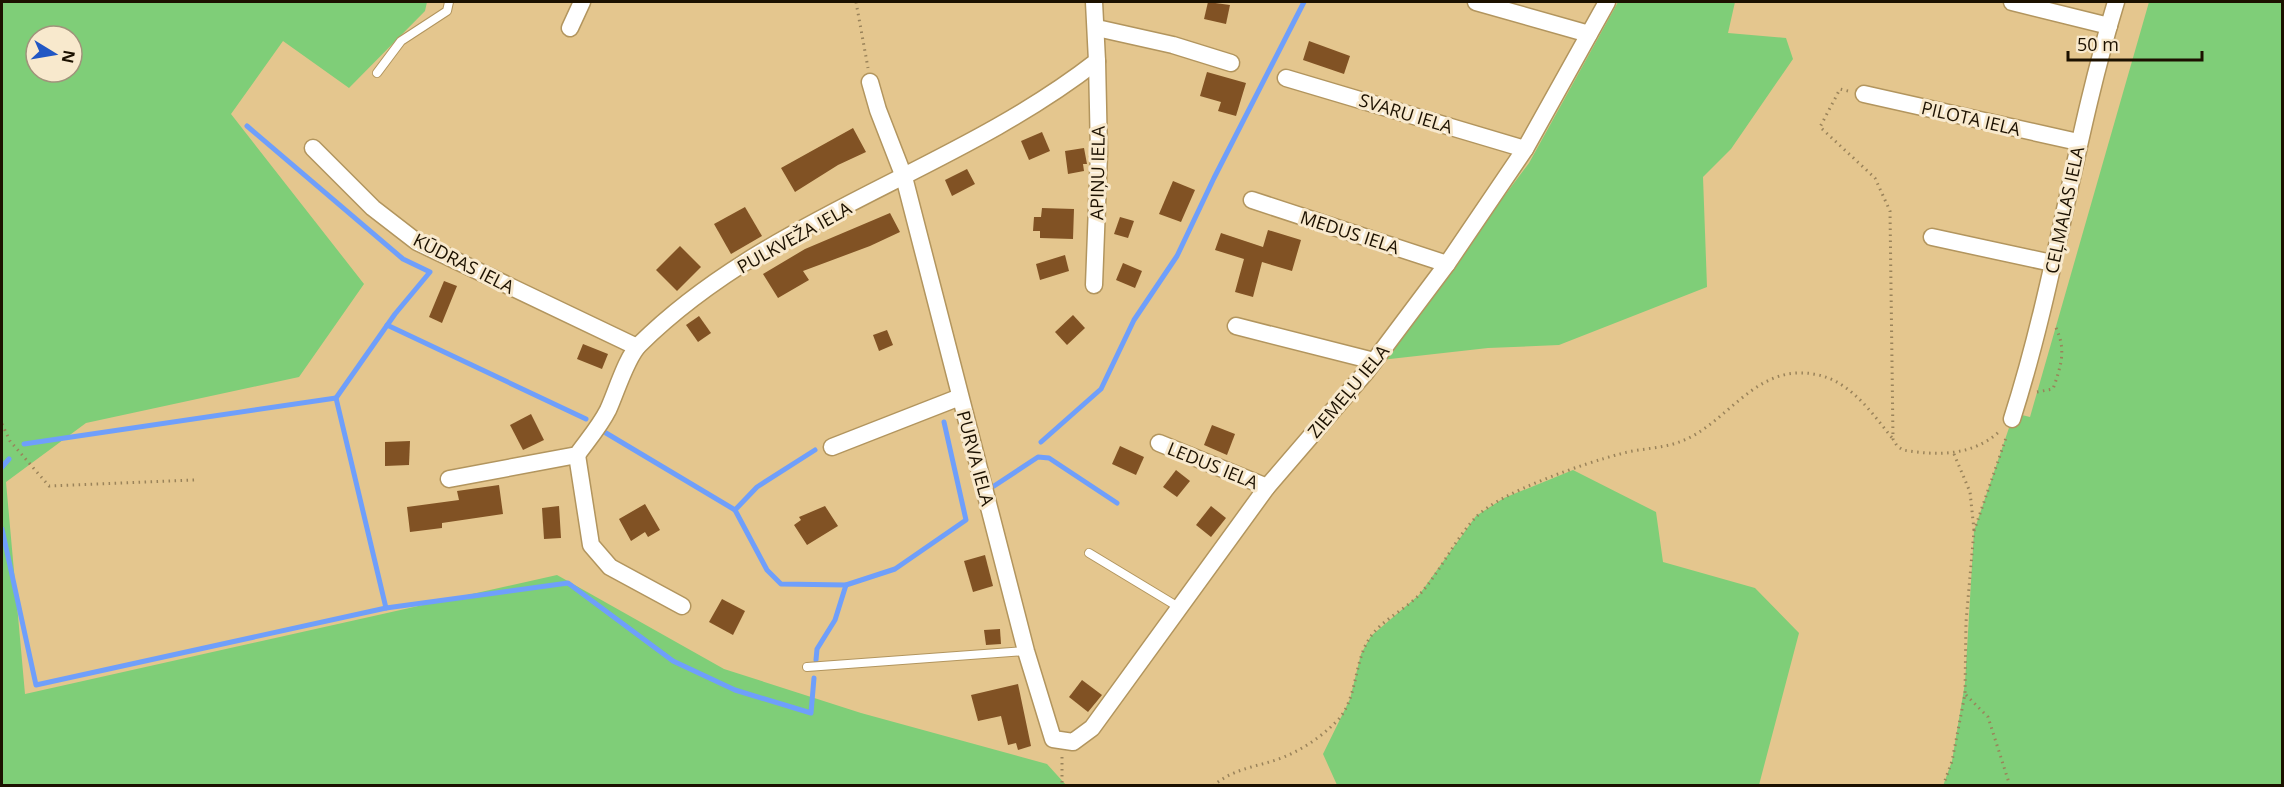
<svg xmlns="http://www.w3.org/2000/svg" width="2284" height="787" viewBox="0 0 2284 787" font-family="'Open Sans',sans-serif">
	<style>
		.green { fill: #7fce78; fill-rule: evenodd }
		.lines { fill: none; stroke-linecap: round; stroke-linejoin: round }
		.stream { stroke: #6f9ffb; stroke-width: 5 }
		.building { fill: #815224 }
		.service-casing { stroke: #b2955e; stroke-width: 10 }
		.minor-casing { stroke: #b2955e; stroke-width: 19 }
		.path { stroke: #9a835a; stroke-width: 3; stroke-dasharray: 1.5 4.5; stroke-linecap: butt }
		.service { stroke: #fff; stroke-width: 8 }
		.minor { stroke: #fff; stroke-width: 16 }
		.labels { text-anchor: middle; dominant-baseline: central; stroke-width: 6; stroke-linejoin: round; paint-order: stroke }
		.street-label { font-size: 18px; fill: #1c1100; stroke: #f8e9cd }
	</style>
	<rect width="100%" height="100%" fill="#e4c68e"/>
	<g class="green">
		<path d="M2,2H427L425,11L349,88L283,41L231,114L364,284L299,377L86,423L6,482L25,694L557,575L724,669L861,713L1047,764L1066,785L2,786ZM36,36H72V72H36Z"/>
		<polygon points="1618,2 1735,2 1728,33 1786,38 1793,59 1731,149 1703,177 1707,287 1559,345 1488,348 1381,360 1529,163"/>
		<polygon points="2149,2 2282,2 2282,785 1943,786 1952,761 1965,683 1974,531 2012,419 2010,412 2030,417"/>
		<polygon points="1573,470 1656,512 1663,562 1755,588 1799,633 1759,785 1337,785 1323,754 1350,699 1361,654 1371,636 1419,595 1476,516 1504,498"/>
	</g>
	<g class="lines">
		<g class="stream">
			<polyline points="247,126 403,259 430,272 395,314 336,398 386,608 568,583 673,661 735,690 811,713 814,678"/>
			<polyline points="387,325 586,419"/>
			<polyline points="606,433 735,510 767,570 781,584 846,585 895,569 966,520 944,422"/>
			<polyline points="1041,442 1101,389 1134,320 1177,256 1214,178 1304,2"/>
			<polyline points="24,444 336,398"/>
			<polyline points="2,467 9,459"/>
			<polyline points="991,488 1038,457 1049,458 1117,503"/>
			<polyline points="735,510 757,487 815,450"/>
			<polyline points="2,529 36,685 386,608"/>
			<polyline points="816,660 817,649 835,620 846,585"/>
		</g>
	</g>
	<g class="building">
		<polygon points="1208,2 1230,5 1226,24 1204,19"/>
		<polygon points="1309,41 1350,56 1344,74 1303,60"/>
		<polygon points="1207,72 1246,83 1236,116 1218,111 1221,102 1200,96"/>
		<polygon points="853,128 866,152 838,165 795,192 781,168"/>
		<polygon points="1042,132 1050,151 1029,160 1021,141"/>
		<polygon points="1084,148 1087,164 1083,164 1084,171 1068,174 1065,151"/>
		<polygon points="967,169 975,184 952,196 945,180"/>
		<polygon points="1173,181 1195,190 1181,222 1159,214"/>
		<polygon points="745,207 762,236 731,254 714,224"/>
		<polygon points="1042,208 1074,209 1073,239 1040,238 1040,231 1033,231 1034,217 1041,217"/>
		<polygon points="890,213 900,232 870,246 803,271 809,280 778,298 763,274 805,249"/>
		<polygon points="1120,217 1134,221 1128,238 1114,234"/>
		<polygon points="1268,230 1301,240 1292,271 1262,262 1253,297 1235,292 1244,259 1215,250 1221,233 1263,247"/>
		<polygon points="680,246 701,267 677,291 656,270"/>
		<polygon points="1065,255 1069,271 1040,280 1036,264"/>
		<polygon points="1123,263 1142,271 1135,288 1116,280"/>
		<polygon points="444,281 457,286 442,323 429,317"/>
		<polygon points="1073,315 1085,328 1067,345 1055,332"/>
		<polygon points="699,316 711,333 698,342 686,325"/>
		<polygon points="887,330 893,345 879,351 873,335"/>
		<polygon points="583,344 608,354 602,369 577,359"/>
		<polygon points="531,414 544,440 523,450 510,425"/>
		<polygon points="1212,425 1235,434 1227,455 1204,445"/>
		<polygon points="410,441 409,465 385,466 385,442"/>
		<polygon points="1120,446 1144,457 1136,475 1112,464"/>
		<polygon points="1176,470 1190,481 1177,497 1163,487"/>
		<polygon points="499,485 503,514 442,523 442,528 410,532 407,507 459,500 457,491"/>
		<polygon points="645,504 660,530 648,537 645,532 631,541 619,519"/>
		<polygon points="559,506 561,538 544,539 542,508"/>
		<polygon points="825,506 838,526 807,545 794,525 801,520 799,517"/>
		<polygon points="1211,506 1226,518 1211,537 1196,525"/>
		<polygon points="985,555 993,586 973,592 964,561"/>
		<polygon points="722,599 745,611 733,635 709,622"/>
		<polygon points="1000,629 1001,644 986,645 984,630"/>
		<polygon points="1082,680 1102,695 1088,712 1069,697"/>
		<polygon points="1018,684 1031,746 1018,750 1016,743 1008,745 1001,716 978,721 971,695"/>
	</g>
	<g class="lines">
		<g class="service-casing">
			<g id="service">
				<polyline points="377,73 401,41 447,11 449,2"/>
				<polyline points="1089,553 1180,608"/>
				<polyline points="807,667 1026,651"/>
			</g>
		</g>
		<g class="minor-casing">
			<g id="minor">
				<polyline points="1476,2 1589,34"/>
				<polyline points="2012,2 2109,26"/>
				<polyline points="570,28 582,2"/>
				<polyline points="1097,28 1173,45 1231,63"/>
				<polyline points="1286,78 1525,149"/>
				<polyline points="870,82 878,110 904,177 1026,651 1053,739 1073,742 1092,728 1267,487 1366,372 1447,264 1525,149 1607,2"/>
				<polyline points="1864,94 2078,142"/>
				<polyline points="313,148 373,208 417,242 637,347"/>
				<polyline points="1252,200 1447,264"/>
				<polyline points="1932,237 2052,263"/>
				<polyline points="1094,285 1099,153 1097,61"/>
				<polyline points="1236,326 1374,361"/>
				<path d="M2012,419C2056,282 2074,139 2116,2"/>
				<polyline points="1159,443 1267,487"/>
				<polyline points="832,447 960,397"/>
				<polyline points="577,455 591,545 610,567 682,606"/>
				<path d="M449,479L577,455C587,441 600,426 608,410C616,393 626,358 639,345C768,217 955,172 1097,61L1094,2"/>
			</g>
		</g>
		<g class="path">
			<polyline points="856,2 868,68"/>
			<path d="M1848,91L1840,89L1820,127L1875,178L1890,211L1893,439L1897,446L1903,450C1938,456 1973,456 2000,431"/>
			<path d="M2037,392L2053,389C2061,366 2067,349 2055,326"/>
			<polyline points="2,424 10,441 49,486 195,480"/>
			<polyline points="1954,454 1970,492 1974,530"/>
			<polyline points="1966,695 1988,717 2010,786"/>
			<polyline points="1062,757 1062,786"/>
			<path d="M1213,786C1235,767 1259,767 1284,757C1303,749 1321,737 1336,722C1358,700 1353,664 1369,639C1381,620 1405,610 1420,594C1441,571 1454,540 1476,517C1500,492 1585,463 1620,454C1640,448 1663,449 1682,441C1723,425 1750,375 1797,373C1844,371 1867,407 1893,439"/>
			<polyline points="1943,786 1952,761 1965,694 1966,622 1974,531 2007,435"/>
		</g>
		<use href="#service" class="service"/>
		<use href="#minor" class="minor"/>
	</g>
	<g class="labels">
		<g class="street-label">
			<text transform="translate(1406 113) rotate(17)">SVARU IELA</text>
			<text transform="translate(1971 118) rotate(13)">PILOTA IELA</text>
			<text transform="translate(1097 173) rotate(-89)">APIŅU IELA</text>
			<text transform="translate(2064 210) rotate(-78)">CEĻMALAS IELA</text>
			<text transform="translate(1350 232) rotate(18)">MEDUS IELA</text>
			<text transform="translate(794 237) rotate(-29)">PULKVEŽA IELA</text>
			<text transform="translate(464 263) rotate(27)">KŪDRAS IELA</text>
			<text transform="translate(1348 391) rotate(-50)">ZIEMEĻU IELA</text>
			<text transform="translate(976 458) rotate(75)">PURVA IELA</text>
			<text transform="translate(1213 465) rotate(22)">LEDUS IELA</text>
		</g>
	</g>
	<rect width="2284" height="787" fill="none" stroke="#1c1100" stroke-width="6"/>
	<g transform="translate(54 54) rotate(101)"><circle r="28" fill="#f8e9cd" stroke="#a0937b" stroke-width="1.5"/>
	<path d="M0-4.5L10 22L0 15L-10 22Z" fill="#2157c4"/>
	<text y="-9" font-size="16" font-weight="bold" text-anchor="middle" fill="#1c1100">N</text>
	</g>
	<path d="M2068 51v9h134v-9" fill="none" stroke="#1c1100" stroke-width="3"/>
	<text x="2077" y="51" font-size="18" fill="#1c1100" stroke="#f8e9cd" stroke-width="4.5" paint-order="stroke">50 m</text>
</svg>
